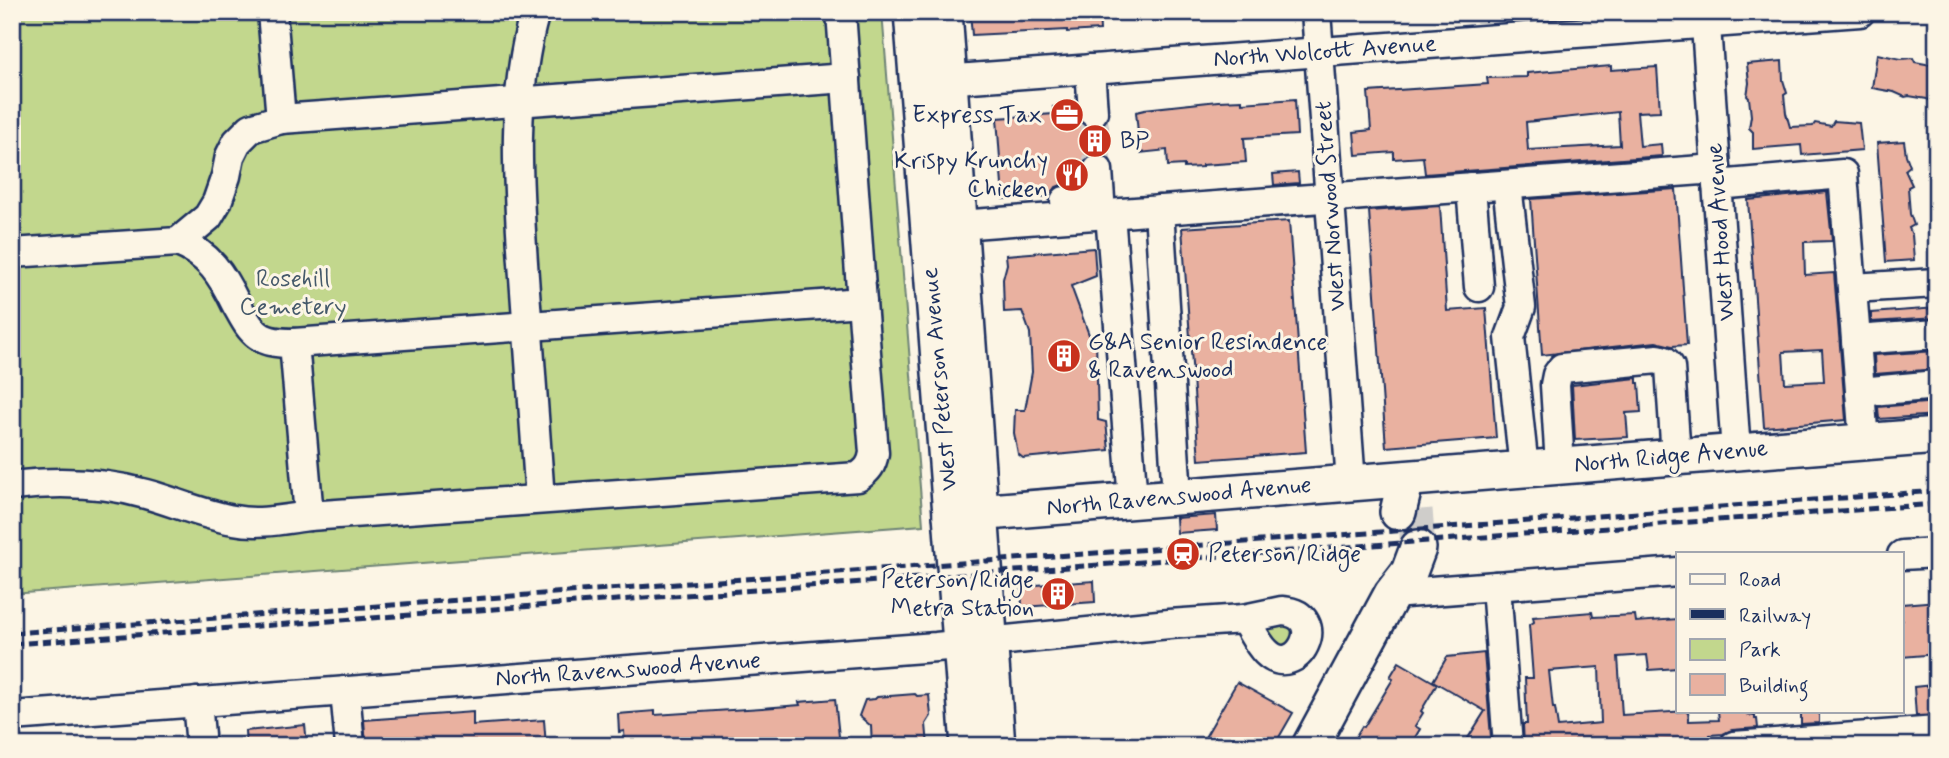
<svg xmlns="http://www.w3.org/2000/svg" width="1949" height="758" viewBox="0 0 1949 758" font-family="Mynerve,sans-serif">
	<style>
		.green { fill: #c2d78d; stroke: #6e8376; stroke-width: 2 }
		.building { fill: #e9b1a0; stroke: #1b2f5e; stroke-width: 2; fill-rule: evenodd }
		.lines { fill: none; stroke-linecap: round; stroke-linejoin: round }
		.minor-tunnel { stroke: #cfcdca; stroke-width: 28; stroke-dasharray: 28 14; stroke-linecap: butt }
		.major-tunnel { stroke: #cfcdca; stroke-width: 35; stroke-dasharray: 35 18; stroke-linecap: butt }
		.minor-casing { stroke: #1b2f5e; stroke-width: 33 }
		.major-casing { stroke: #1b2f5e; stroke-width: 40 }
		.minor { stroke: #fcf5e5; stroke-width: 28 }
		.major { stroke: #fcf5e5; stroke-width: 35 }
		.rail { stroke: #1b2f5e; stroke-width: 5; stroke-dasharray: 10 5; stroke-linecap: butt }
		.labels { text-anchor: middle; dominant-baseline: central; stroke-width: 6; stroke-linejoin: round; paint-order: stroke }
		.street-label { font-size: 24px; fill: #1b2f5e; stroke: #fcf5e5 }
		.poi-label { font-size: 24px; fill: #1b2f5e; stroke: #fcf5e5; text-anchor: end }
		.park-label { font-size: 24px; fill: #45596a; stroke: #fcf5e5 }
	</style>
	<rect width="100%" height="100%" fill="#fcf5e5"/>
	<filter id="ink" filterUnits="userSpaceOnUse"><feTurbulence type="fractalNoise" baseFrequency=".0143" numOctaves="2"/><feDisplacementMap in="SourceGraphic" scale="14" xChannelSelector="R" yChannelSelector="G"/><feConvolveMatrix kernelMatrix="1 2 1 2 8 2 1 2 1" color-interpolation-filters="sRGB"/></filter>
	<g filter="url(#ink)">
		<g class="green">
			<polygon points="12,12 882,12 923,525 12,594"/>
			<polygon points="1276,623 1290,626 1294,632 1294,640 1278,649 1267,634 1270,627"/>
		</g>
		<g class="building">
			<polygon points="970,12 1099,12 1100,30 1067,32 1067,30 972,35"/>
			<polygon points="1877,54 1901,59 1913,58 1915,62 1937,66 1937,104 1927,99 1909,96 1905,97 1894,92 1872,88"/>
			<polygon points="1782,61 1783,80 1787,93 1784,95 1786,113 1790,127 1813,126 1815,123 1831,126 1834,121 1859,123 1862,150 1802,155 1801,145 1753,149 1753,132 1749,128 1751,116 1749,98 1747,96 1749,83 1747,64"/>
			<path d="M1611,66V70L1657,67L1660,111L1637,112L1640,146L1661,144L1662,156L1425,174L1423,157L1394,159V152L1356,155L1354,132L1371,130L1368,92L1488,84L1487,78L1527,77V73ZM1618,112L1620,145L1528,150L1526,122Z"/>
			<polygon points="1295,99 1297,135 1244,138 1246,162 1202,165 1202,167 1184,168 1184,165 1168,166 1167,150 1140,153 1136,112 1145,110 1145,109 1218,101 1242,100 1242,103"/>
			<polygon points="1076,105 1079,121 1085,127 1095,128 1102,126 1107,121 1109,158 1105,155 1098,153 1088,157 1083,163 1082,183 1064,184 1056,187 1050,196 1003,199 997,118 1054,114 1053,107"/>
			<polygon points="1904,141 1906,155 1910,166 1905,170 1912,185 1908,187 1910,214 1914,225 1909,228 1912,235 1914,260 1886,262 1877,143"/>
			<polygon points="1298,172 1299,183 1274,185 1273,174"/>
			<polygon points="1676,189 1687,345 1672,346 1656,342 1542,355 1531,199"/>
			<path d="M1827,192L1832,241L1804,242L1805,275L1834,273L1846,420L1764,427L1748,200ZM1822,350L1824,381L1785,383L1783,352Z"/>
			<polygon points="1440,206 1447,311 1486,308 1496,438 1386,447 1369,211"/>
			<polygon points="1289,221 1306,452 1199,460 1182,228"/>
			<polygon points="1094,248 1096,276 1071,286 1091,340 1096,339 1098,420 1106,422 1109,450 1023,458 1018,454 1014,433 1015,410 1025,410 1032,372 1030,333 1022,311 1004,312 1003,279 1007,264 1006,255"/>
			<polygon points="1937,308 1937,318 1871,322 1871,313"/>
			<polygon points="1937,351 1937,369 1875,374 1874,355"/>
			<polygon points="1637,378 1637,383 1639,383 1641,412 1626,413 1628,437 1575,440 1572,385"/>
			<polygon points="1937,402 1937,415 1879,419 1878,407"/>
			<polygon points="1216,515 1217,530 1177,533 1176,518"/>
			<polygon points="1094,581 1095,602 1022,607 1021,586"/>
			<polygon points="1937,601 1937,654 1902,657 1902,604"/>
			<path d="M1592,612L1593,617L1635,615L1636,622L1678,619V668L1649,670L1647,655L1618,657L1622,715L1688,711L1689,721L1719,720L1718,711H1747V715L1755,716V719H1757L1758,728L1732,730L1723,734L1710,735V738L1626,743V740L1578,746H1524L1523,724H1527L1525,678H1533L1529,625L1534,622L1533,617ZM1599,667L1601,723L1558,727L1555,708H1553L1549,671Z"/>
			<polygon points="1484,653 1491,737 1484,746 1463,746 1485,711 1433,681 1447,657"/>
			<polygon points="1399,662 1437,684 1421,711 1423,713 1415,726 1420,729 1410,746 1350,746 1362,726 1364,727 1393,679 1390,677"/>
			<polygon points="1237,682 1293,713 1274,746 1200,746"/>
			<polygon points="1932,685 1933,702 1937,701 1937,715 1916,716 1914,687"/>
			<polygon points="915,694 917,696 929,695 931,716 926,724 928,746 872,746 871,726 859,716 865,700 875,699 877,697"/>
			<polygon points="835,699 840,746 625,746 624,731 619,732 618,714 655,711 655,715 762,708 800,705 799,702"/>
			<polygon points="1801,711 1819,711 1819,723 1801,724"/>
			<polygon points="473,712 473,725 544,720 546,746 366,746 364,720"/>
			<polygon points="305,725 307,743 277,746 246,746 245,731"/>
		</g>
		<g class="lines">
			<polyline class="minor-tunnel" points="1093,112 1098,170"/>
			<polyline class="major-tunnel" points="1415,510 1418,548"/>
			<g class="minor-casing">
				<g id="minor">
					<path d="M535,12C510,97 518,189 524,277C529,351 534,425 540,499"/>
					<polyline points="1316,12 1351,483"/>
					<polyline points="1705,12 1736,452"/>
					<polyline points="1090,69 1093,112"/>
					<polyline points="930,81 1860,12"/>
					<polyline points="281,119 846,78"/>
					<polyline points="1507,185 1521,307 1510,337 1524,469"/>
					<polyline points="1717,185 1843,174 1864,442"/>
					<polyline points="1471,187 1479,287"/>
					<polyline points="1065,201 1100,199 1098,170"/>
					<polyline points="1159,210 1177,496"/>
					<polyline points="1110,214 1133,500"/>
					<polyline points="959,225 1716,169"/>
					<path d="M178,242C209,254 222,275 236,304C242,314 248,328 258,335C268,343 282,343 294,343L309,516"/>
					<polyline points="12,253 178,242 208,217 217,202 226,176 230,156 237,142 251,128 281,119 272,12"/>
					<polyline points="1852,288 1937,283"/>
					<polyline points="1856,340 1937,334"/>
					<polyline points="294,343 862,302"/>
					<polyline points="1860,392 1937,385"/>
					<polyline points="1560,466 1555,385 1557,375 1562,368 1658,359 1665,361 1670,367 1676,457"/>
					<path d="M12,486C56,481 103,482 146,494C175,502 204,515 234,520C259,525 285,519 309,516L858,477C868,470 872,465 874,453L862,302L841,12"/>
					<polyline points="1902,555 1937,553"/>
					<polyline points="1496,586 1508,746"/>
					<polyline points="1392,594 1678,572"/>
					<path d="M1282,611C1332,614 1297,683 1266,652C1257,643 1251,629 1244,619Z"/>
					<polyline points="345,691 350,746"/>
					<polyline points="197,702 201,746"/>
					<polyline points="12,716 936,647 1169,624 1244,619"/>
					<polyline points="1734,746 1937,731"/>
				</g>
			</g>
			<g class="major-casing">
				<g id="major">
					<polyline points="912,12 969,746"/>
					<polyline points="944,12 997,746"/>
					<polyline points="1398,512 1406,479"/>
					<polyline points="951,515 1937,436"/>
					<polyline points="1310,746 1392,594 1409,572 1418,548"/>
				</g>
			</g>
			<use href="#minor" class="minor"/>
			<use href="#major" class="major"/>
			<g class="rail">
				<polyline points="12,633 1937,491"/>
				<polyline points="12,644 1937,504"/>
			</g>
		</g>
	</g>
	<defs>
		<g id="office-disc" transform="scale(1.75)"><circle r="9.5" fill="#c8321e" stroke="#fcf5e5"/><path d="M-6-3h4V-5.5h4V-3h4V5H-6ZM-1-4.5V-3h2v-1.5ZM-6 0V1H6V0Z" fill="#fff"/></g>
		<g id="building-disc" transform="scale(1.75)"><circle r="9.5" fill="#c8321e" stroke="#fcf5e5"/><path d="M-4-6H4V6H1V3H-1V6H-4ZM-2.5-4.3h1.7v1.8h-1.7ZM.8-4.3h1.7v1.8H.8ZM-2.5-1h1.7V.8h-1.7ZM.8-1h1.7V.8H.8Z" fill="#fff"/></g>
		<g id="restaurant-disc" transform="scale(1.75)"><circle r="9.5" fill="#c8321e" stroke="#fcf5e5"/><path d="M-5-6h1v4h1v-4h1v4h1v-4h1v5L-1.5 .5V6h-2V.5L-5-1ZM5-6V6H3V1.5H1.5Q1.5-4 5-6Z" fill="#fff"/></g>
		<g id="station-disc" transform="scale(1.75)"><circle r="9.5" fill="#c8321e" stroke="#fcf5e5"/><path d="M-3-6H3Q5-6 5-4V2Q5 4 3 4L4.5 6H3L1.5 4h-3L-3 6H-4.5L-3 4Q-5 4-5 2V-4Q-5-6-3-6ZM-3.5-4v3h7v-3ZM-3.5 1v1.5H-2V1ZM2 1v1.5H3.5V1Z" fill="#fff"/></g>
	</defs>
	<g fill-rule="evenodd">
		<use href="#office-disc" x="1067" y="115"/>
		<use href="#building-disc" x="1095" y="141"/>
		<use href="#restaurant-disc" x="1072" y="175"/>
		<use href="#building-disc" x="1064" y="356"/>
		<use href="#station-disc" x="1183" y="554"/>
		<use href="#building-disc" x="1058" y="594"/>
	</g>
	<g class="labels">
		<g class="street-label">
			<text transform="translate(1325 52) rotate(-4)">North Wolcott Avenue</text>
			<text transform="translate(1331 206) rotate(-94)">West Norwood Street</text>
			<text transform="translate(1721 232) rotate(-94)">West Hood Avenue</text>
			<text transform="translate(940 379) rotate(-95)">West Peterson Avenue</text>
			<text transform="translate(1671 457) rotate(-5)">North Ridge Avenue</text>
			<text transform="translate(1179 497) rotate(-5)">North Ravenswood Avenue</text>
			<text transform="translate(628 670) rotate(-4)">North Ravenswood Avenue</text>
		</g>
		<g class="poi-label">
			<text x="1042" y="115">Express Tax</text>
			<text x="1120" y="141" text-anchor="start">BP</text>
			<text x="1048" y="161">Krispy Krunchy<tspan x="1048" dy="28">Chicken</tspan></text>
			<text x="1088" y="342" text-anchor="start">G&amp;A Senior Resindence<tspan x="1088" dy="28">&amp; Ravenswood</tspan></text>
			<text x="1208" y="554" text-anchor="start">Peterson/Ridge</text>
			<text x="1034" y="580">Peterson/Ridge<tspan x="1034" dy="28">Metra Station</tspan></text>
		</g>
		<g class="park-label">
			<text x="293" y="279">Rosehill<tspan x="293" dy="28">Cemetery</tspan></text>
		</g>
	</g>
	<rect width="1949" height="758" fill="none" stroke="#fcf5e5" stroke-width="42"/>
	<rect x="21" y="21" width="1907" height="716" fill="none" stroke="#1b2f5e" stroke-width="2.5" filter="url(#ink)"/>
	<rect x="1676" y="552" width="228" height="161" fill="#fcf5e5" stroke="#a2a6af" stroke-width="2"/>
	<rect x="1690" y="574" width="35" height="10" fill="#fcf5e5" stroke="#a2a6af" stroke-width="2"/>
	<text x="1739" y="586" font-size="21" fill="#1b2f5e">Road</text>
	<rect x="1690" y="609" width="35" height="10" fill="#1b2f5e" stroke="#a2a6af" stroke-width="2"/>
	<text x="1739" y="622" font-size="21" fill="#1b2f5e">Railway</text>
	<rect x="1690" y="639" width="35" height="21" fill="#c2d78d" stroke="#a2a6af" stroke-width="2"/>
	<text x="1739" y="656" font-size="21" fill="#1b2f5e">Park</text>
	<rect x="1690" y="674" width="35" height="21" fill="#e9b1a0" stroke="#a2a6af" stroke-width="2"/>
	<text x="1739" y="692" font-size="21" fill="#1b2f5e">Building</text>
</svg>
